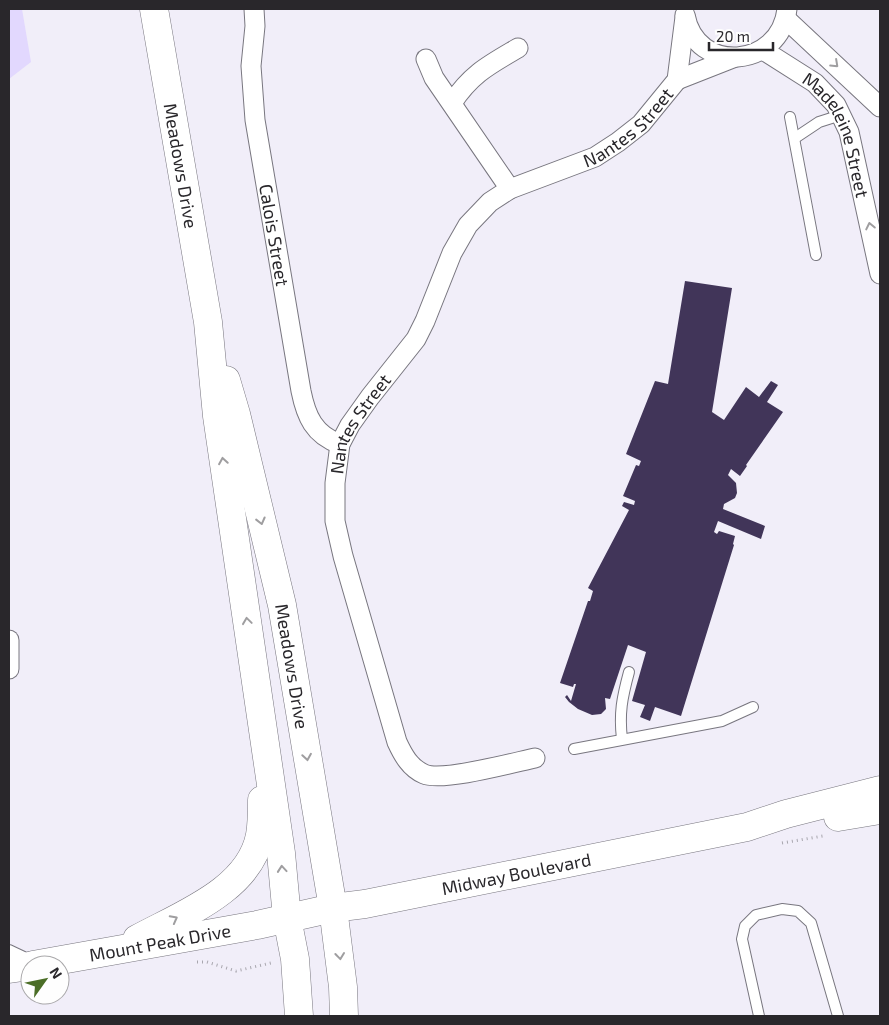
<svg xmlns="http://www.w3.org/2000/svg" width="889" height="1025" viewBox="0 0 889 1025" font-family="'Exo 2',sans-serif">
	<style>
		.green { fill: #e2d8fe }
		.building { fill: #413559 }
		.lines { fill: none; stroke-linecap: round; stroke-linejoin: round }
		.lane-casing { stroke: #78767f; stroke-width: 12 }
		.street-casing { stroke: #78767f; stroke-width: 21 }
		.secondary-casing { stroke: #78767f; stroke-width: 29 }
		.path { stroke: #a8a6ae; stroke-width: 3; stroke-dasharray: 1 4; stroke-linecap: butt }
		.lane { stroke: #fff; stroke-width: 10 }
		.street { stroke: #fff; stroke-width: 19 }
		.secondary { stroke: #fff; stroke-width: 28 }
		.oneway { stroke: #9f9ea0 }
		.labels { text-anchor: middle; dominant-baseline: central; stroke-width: 5; stroke-linejoin: round; paint-order: stroke }
		.street-label { font-size: 18px; fill: #29272b; stroke: #fefefe }
	</style>
	<rect width="100%" height="100%" fill="#f1eef9"/>
	<polygon class="green" points="9,9 22,9 31,62 9,79"/>
	<polygon class="building" points="685,281 732,288 712,412 724,420 746,387 759,397 771,381 778,385 767,402 783,412 746,465 747,466 740,476 731,469 728,475 736,483 737,493 735,498 724,504 723,509 765,526 761,539 718,521 714,532 717,534 719,531 735,536 733,544 734,545 681,716 655,707 650,721 640,717 645,705 632,701 646,652 628,645 610,699 605,698 606,709 601,714 592,715 578,709 569,702 565,697 567,695 571,701 576,684 574,684 573,687 560,683 588,601 590,601 593,591 588,588 629,510 622,506 624,502 634,505 635,501 623,496 636,465 639,466 641,461 626,454 655,381 668,384"/>
	<g class="lines">
		<g class="lane-casing">
			<g id="lane">
				<polyline points="790,117 816,255"/>
				<polyline points="795,138 819,122 841,115"/>
				<path d="M622,739C619,713 622,698 629,672"/>
				<polyline points="574,749 722,721 753,707"/>
				<polyline points="9,950 28,959"/>
				<polyline points="759,1016 742,939 745,926 756,915 782,909 798,911 811,923 838,1016"/>
			</g>
		</g>
		<g class="street-casing">
			<g id="street">
				<path id="s1" d="M254,9L255,26L251,66L255,120L301,391C306,416 314,435 340,444"/>
				<path d="M685,15C696,75 780,69 787,9"/>
				<polyline points="786,19 880,107"/>
				<path id="s2" d="M763,50L815,83L836,105L849,132L880,274"/>
				<polyline points="426,59 434,78 510,189"/>
				<polyline points="677,80 733,58"/>
				<path d="M452,103C471,74 489,65 518,48"/>
				<polyline points="9,640 9,669"/>
				<path id="s3" d="M535,758C512,763 442,782 424,774C410,768 403,755 397,742L343,556L335,521V483L340,444L350,425L370,397L416,339L425,321L452,253L468,225L490,202L510,189L595,157L618,142L641,124L677,80L685,17"/>
			</g>
		</g>
		<g class="secondary-casing">
			<g id="secondary">
				<path id="s4" d="M154,9L208,322L217,416L281,853L287,918L295,959L299,1016"/>
				<path id="s5" d="M226,380L236,414L282,605L333,908L343,987L344,1016"/>
				<polyline points="838,817 880,810"/>
				<path d="M137,939C181,915 250,890 260,835C262,824 262,811 262,800"/>
				<path id="s6" d="M33,965L257,925L333,908L365,904L747,827L786,814L880,790"/>
				<polyline points="9,969 30,966"/>
			</g>
		</g>
		<g class="path">
			<polyline points="782,843 823,836"/>
			<polyline points="197,962 207,962 236,971 271,963"/>
		</g>
		<use href="#lane" class="lane"/>
		<use href="#street" class="street"/>
		<use href="#secondary" class="secondary"/>
	</g>
	<defs><path id="oneway-chevron" d="M-2-3.5L2.5 0L-2 3.5" fill="none" stroke-width="1.6" stroke-linecap="round" stroke-linejoin="round" transform="scale(1.25)"/></defs>
	<g class="oneway">
		<use href="#oneway-chevron" transform="translate(835 64) rotate(43)"/>
		<use href="#oneway-chevron" transform="translate(870 226) rotate(-102)"/>
		<use href="#oneway-chevron" transform="translate(223 461) rotate(-99)"/>
		<use href="#oneway-chevron" transform="translate(261 521) rotate(76)"/>
		<use href="#oneway-chevron" transform="translate(247 621) rotate(-98)"/>
		<use href="#oneway-chevron" transform="translate(307 757) rotate(81)"/>
		<use href="#oneway-chevron" transform="translate(282 869) rotate(-95)"/>
		<use href="#oneway-chevron" transform="translate(174 919) rotate(-28)"/>
		<use href="#oneway-chevron" transform="translate(340 956) rotate(83)"/>
	</g>
	<g class="labels">
		<g class="street-label">
			<text stroke="none"><textPath href="#s3" startOffset="909">Nantes Street</textPath></text>
			<text stroke="none"><textPath href="#s2" startOffset="119">Madeleine Street</textPath></text>
			<text stroke="none"><textPath href="#s4" startOffset="159">Meadows Drive</textPath></text>
			<text stroke="none"><textPath href="#s1" startOffset="228">Calois Street</textPath></text>
			<text stroke="none"><textPath href="#s3" startOffset="489">Nantes Street</textPath></text>
			<text stroke="none"><textPath href="#s5" startOffset="294">Meadows Drive</textPath></text>
			<text stroke="none"><textPath href="#s6" startOffset="492">Midway Boulevard</textPath></text>
			<text stroke="none"><textPath href="#s6" startOffset="129">Mount Peak Drive</textPath></text>
		</g>
	</g>
	<rect width="889" height="1025" fill="none" stroke="#29272b" stroke-width="20"/>
	<g transform="translate(45 980) rotate(57)"><circle r="24" fill="#fefefe" stroke="#a9a8aa"/>
	<path d="M0-4L9 19L0 12L-9 19Z" fill="#4b6e27"/>
	<text y="-8" font-size="14" font-weight="bold" text-anchor="middle" fill="#29272b">N</text>
	</g>
	<path d="M709 42v8h64v-8" fill="none" stroke="#29272b" stroke-width="2.5"/>
	<text x="716" y="42" font-size="15" fill="#29272b" stroke="#fefefe" stroke-width="4" paint-order="stroke">20 m</text>
</svg>
